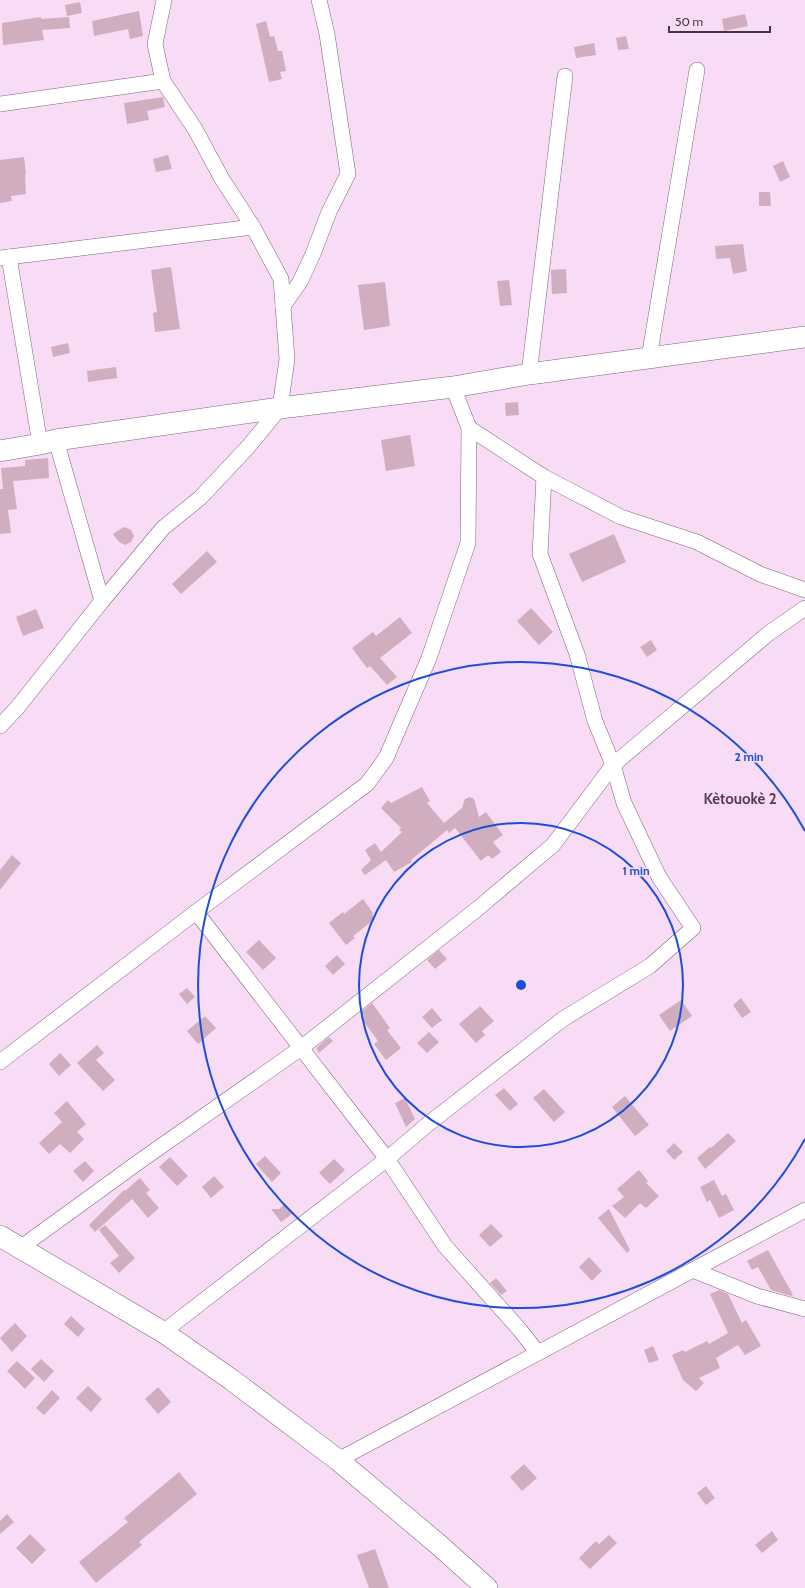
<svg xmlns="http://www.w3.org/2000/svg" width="805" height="1588" viewBox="0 0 805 1588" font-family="Cabin,sans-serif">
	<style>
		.building { fill: #d0aebf }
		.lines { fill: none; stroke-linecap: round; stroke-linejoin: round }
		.minor-casing { stroke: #7c647a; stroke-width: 16 }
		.secondary-casing { stroke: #7c647a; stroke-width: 22 }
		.minor { stroke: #fff; stroke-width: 15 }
		.secondary { stroke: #fff; stroke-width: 21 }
		.ring { fill: none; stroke: #1d4ed8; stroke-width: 2 }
		.labels { text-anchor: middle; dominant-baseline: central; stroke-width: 3; stroke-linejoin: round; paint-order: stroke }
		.neighbourhood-label { font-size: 15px; font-weight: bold; fill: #553e53; stroke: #f8dcf5 }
		.centre { fill: #1d4ed8; stroke: #f8dcf5; stroke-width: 2 }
		.ring-label { font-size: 12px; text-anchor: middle; font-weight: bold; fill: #1d4ed8; stroke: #f8dcf5; stroke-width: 3; stroke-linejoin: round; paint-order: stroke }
	</style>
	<rect width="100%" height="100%" fill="#f8dcf5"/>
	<g class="building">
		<polygon points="80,2 82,13 67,16 65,5"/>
		<polygon points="139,11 143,36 130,39 128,29 94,36 92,21"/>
		<polygon points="745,14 748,26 724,31 722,19"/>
		<polygon points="41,17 41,19 69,17 70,28 42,30 44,40 3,45 2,23"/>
		<polygon points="266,21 270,37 274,36 278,51 282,51 286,71 280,72 282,79 269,82 256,24"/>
		<polygon points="626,36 629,49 618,50 616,38"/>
		<polygon points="594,43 596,55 576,58 574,47"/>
		<polygon points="163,97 165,107 147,111 149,120 127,124 124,103"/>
		<polygon points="168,155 172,169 156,172 153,159"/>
		<polygon points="24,157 26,174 25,174 26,194 11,196 12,201 0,203 0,160"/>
		<polygon points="783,161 790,177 780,182 773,166"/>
		<polygon points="759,192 770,192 771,206 759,206"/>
		<polygon points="743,244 747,271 733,274 730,258 716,259 715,246"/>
		<polygon points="171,267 180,329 155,332 153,313 157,312 151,270"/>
		<polygon points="566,269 567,293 552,294 551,270"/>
		<polygon points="509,280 512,305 500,306 497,281"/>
		<polygon points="385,282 390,326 364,330 358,285"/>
		<polygon points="68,343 70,353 53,357 51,347"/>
		<polygon points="116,367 117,378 88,382 87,371"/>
		<polygon points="518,402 519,415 506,416 505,403"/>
		<polygon points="410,435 415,466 386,471 381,440"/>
		<polygon points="48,458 49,478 13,481 17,509 8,510 11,533 0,534 0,489 3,489 1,468 25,466 25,460"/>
		<polygon points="125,527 131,530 134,536 131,542 125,545 119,542 113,534 122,528"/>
		<polygon points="614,534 626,562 582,582 569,554"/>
		<polygon points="207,551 217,562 181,594 172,584"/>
		<polygon points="531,608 553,632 539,645 517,621"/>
		<polygon points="36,609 44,628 23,636 16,617"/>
		<polygon points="400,617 412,633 380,658 397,677 387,685 370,666 367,668 352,648 373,632 376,636"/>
		<polygon points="651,640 657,650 647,657 640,647"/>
		<polygon points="422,787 430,801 427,803 444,823 462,808 465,799 470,797 474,799 479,817 486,812 503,835 493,842 501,852 492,859 488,855 481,861 455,828 449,833 447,830 411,860 412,862 394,872 386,860 365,875 361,870 371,860 365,850 375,843 381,852 402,832 399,830 401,828 381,808 388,800 391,803"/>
		<polygon points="12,855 21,863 0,890 0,870"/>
		<polygon points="363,899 373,913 372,914 375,919 353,936 355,938 346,945 329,923 343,912 344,914"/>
		<polygon points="259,940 276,958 263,970 246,952"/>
		<polygon points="439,950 447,959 435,969 427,960"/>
		<polygon points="337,955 345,964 333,975 325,966"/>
		<polygon points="187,988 195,997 187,1004 179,994"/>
		<polygon points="741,998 751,1012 742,1018 733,1005"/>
		<polygon points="681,1000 692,1016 670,1031 659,1015"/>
		<polygon points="372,1003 390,1028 387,1030 401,1048 386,1060 374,1044 378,1041 361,1018 364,1016 361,1012"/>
		<polygon points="480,1006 494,1021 482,1031 485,1035 476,1043 459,1024"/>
		<polygon points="432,1008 442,1020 432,1028 422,1017"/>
		<polygon points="205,1016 216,1028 198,1044 187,1031"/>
		<polygon points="429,1032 439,1042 427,1053 417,1043"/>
		<polygon points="329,1037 333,1041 319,1053 316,1048"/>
		<polygon points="97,1045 104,1053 96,1060 115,1080 103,1091 77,1063"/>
		<polygon points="60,1053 71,1065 59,1076 49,1064"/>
		<polygon points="504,1088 518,1104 510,1111 495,1095"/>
		<polygon points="544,1089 565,1112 554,1122 533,1098"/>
		<polygon points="625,1096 649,1125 635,1136 612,1107"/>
		<polygon points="405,1098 415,1119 406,1127 395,1103"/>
		<polygon points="67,1101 86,1124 77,1132 84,1139 70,1153 60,1144 49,1154 39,1143 62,1122 54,1113"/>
		<polygon points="728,1133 736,1141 705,1169 697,1158 710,1147 711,1148"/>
		<polygon points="674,1143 683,1152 674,1160 666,1151"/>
		<polygon points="265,1156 281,1173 272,1182 256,1164"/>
		<polygon points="170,1157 188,1176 177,1186 159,1167"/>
		<polygon points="334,1159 345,1170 330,1184 319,1173"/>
		<polygon points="85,1161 94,1171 83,1182 73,1171"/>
		<polygon points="639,1170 648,1181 646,1183 659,1196 646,1208 640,1203 625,1218 612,1206 624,1197 617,1189"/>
		<polygon points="214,1176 224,1187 211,1198 202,1187"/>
		<polygon points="140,1178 150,1190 146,1193 159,1208 148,1218 132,1199 95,1232 89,1225 124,1190 128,1194 125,1191"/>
		<polygon points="714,1180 722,1196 726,1194 734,1210 719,1218 710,1200 707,1202 700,1187"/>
		<polygon points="285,1204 292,1214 281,1222 271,1209 279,1209"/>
		<polygon points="609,1209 630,1250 627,1253 598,1218"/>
		<polygon points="491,1224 503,1236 490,1247 479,1235"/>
		<polygon points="105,1225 135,1258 119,1273 110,1263 119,1256 99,1230"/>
		<polygon points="768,1250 793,1295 791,1296 771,1290 758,1267 752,1270 747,1261"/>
		<polygon points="589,1257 602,1271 592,1281 579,1267"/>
		<polygon points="496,1278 507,1291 501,1295 490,1283"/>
		<polygon points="719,1290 728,1294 742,1323 746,1320 761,1346 745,1355 738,1345 716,1358 720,1368 699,1378 704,1383 696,1391 683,1380 672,1355 683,1350 685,1352 707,1341 709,1344 728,1333 710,1294"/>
		<polygon points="71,1316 85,1329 78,1337 64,1324"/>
		<polygon points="15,1323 27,1336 12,1352 0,1338"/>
		<polygon points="653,1346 659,1360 649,1363 644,1350"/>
		<polygon points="41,1359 54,1371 44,1382 31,1369"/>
		<polygon points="17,1361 35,1378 25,1389 7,1371"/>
		<polygon points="88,1386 102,1399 91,1412 76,1398"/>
		<polygon points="158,1387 171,1402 158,1414 145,1399"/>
		<polygon points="52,1390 60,1398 44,1415 36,1408"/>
		<polygon points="524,1464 537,1478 522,1491 510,1477"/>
		<polygon points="179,1472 197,1494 139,1542 142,1545 96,1583 79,1562 128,1522 124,1518"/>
		<polygon points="706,1486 715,1498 706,1505 697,1493"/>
		<polygon points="7,1514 14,1522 0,1534 0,1521"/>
		<polygon points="772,1531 778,1540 762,1553 755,1545"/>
		<polygon points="30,1534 46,1550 32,1564 16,1548"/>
		<polygon points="609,1535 617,1543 590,1569 579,1558 596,1541 599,1544"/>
		<polygon points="375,1549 389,1588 369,1588 357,1555"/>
	</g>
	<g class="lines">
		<g class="minor-casing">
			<g id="minor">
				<polyline points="0,104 163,81"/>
				<polyline points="9,257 40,444"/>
				<polyline points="0,258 253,227"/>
				<polyline points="283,306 300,282 313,254 329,212 348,174 327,34 319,0"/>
				<polyline points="649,358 697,70"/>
				<polyline points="529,374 565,76"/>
				<polyline points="469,428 544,477 621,517 697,542 760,574 805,590"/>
				<polyline points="56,440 102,601"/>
				<polyline points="0,726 17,708 102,601 163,528 200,498 248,447 280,408 287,359 281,279 253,227 222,179 195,129 163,81 155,44 164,0"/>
				<polyline points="196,912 387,1159 445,1246 520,1330 538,1353"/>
				<polyline points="0,1062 196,912 367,784 386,758 429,658 468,543 469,428 453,387"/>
				<polyline points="20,1248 140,1161 301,1048 476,910 553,845 613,765 769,633 805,608"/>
				<polyline points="693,1270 757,1296 805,1309"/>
				<polyline points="163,1332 387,1159 428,1124 563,1019 650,966 693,928 659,877 624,803 613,765 595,721 577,654 540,554 544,477"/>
				<polyline points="338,1460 805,1210"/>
			</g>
		</g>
		<g class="secondary-casing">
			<g id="secondary">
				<polyline points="0,451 40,444 56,440 280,408 453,387 529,374 805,337"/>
				<polyline points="0,1236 163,1332 232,1380 338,1460 439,1545 487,1588"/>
			</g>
		</g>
		<use href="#minor" class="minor"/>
		<use href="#secondary" class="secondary"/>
	</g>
	<g class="ring">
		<circle cx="521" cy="985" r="162"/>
		<path d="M805 1139A323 323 0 1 1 805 831"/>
	</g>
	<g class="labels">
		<g class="neighbourhood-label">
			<text x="740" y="799">Kètouokè 2</text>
		</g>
	</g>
	<circle cx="521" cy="985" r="6" class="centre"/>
	<g class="ring-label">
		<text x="749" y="761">2 min</text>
		<text x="636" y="875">1 min</text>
	</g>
	<path d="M669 26v6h101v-6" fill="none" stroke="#423741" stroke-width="2"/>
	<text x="675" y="26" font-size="12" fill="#423741" stroke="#f8dcf5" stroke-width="3" paint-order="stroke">50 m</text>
</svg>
